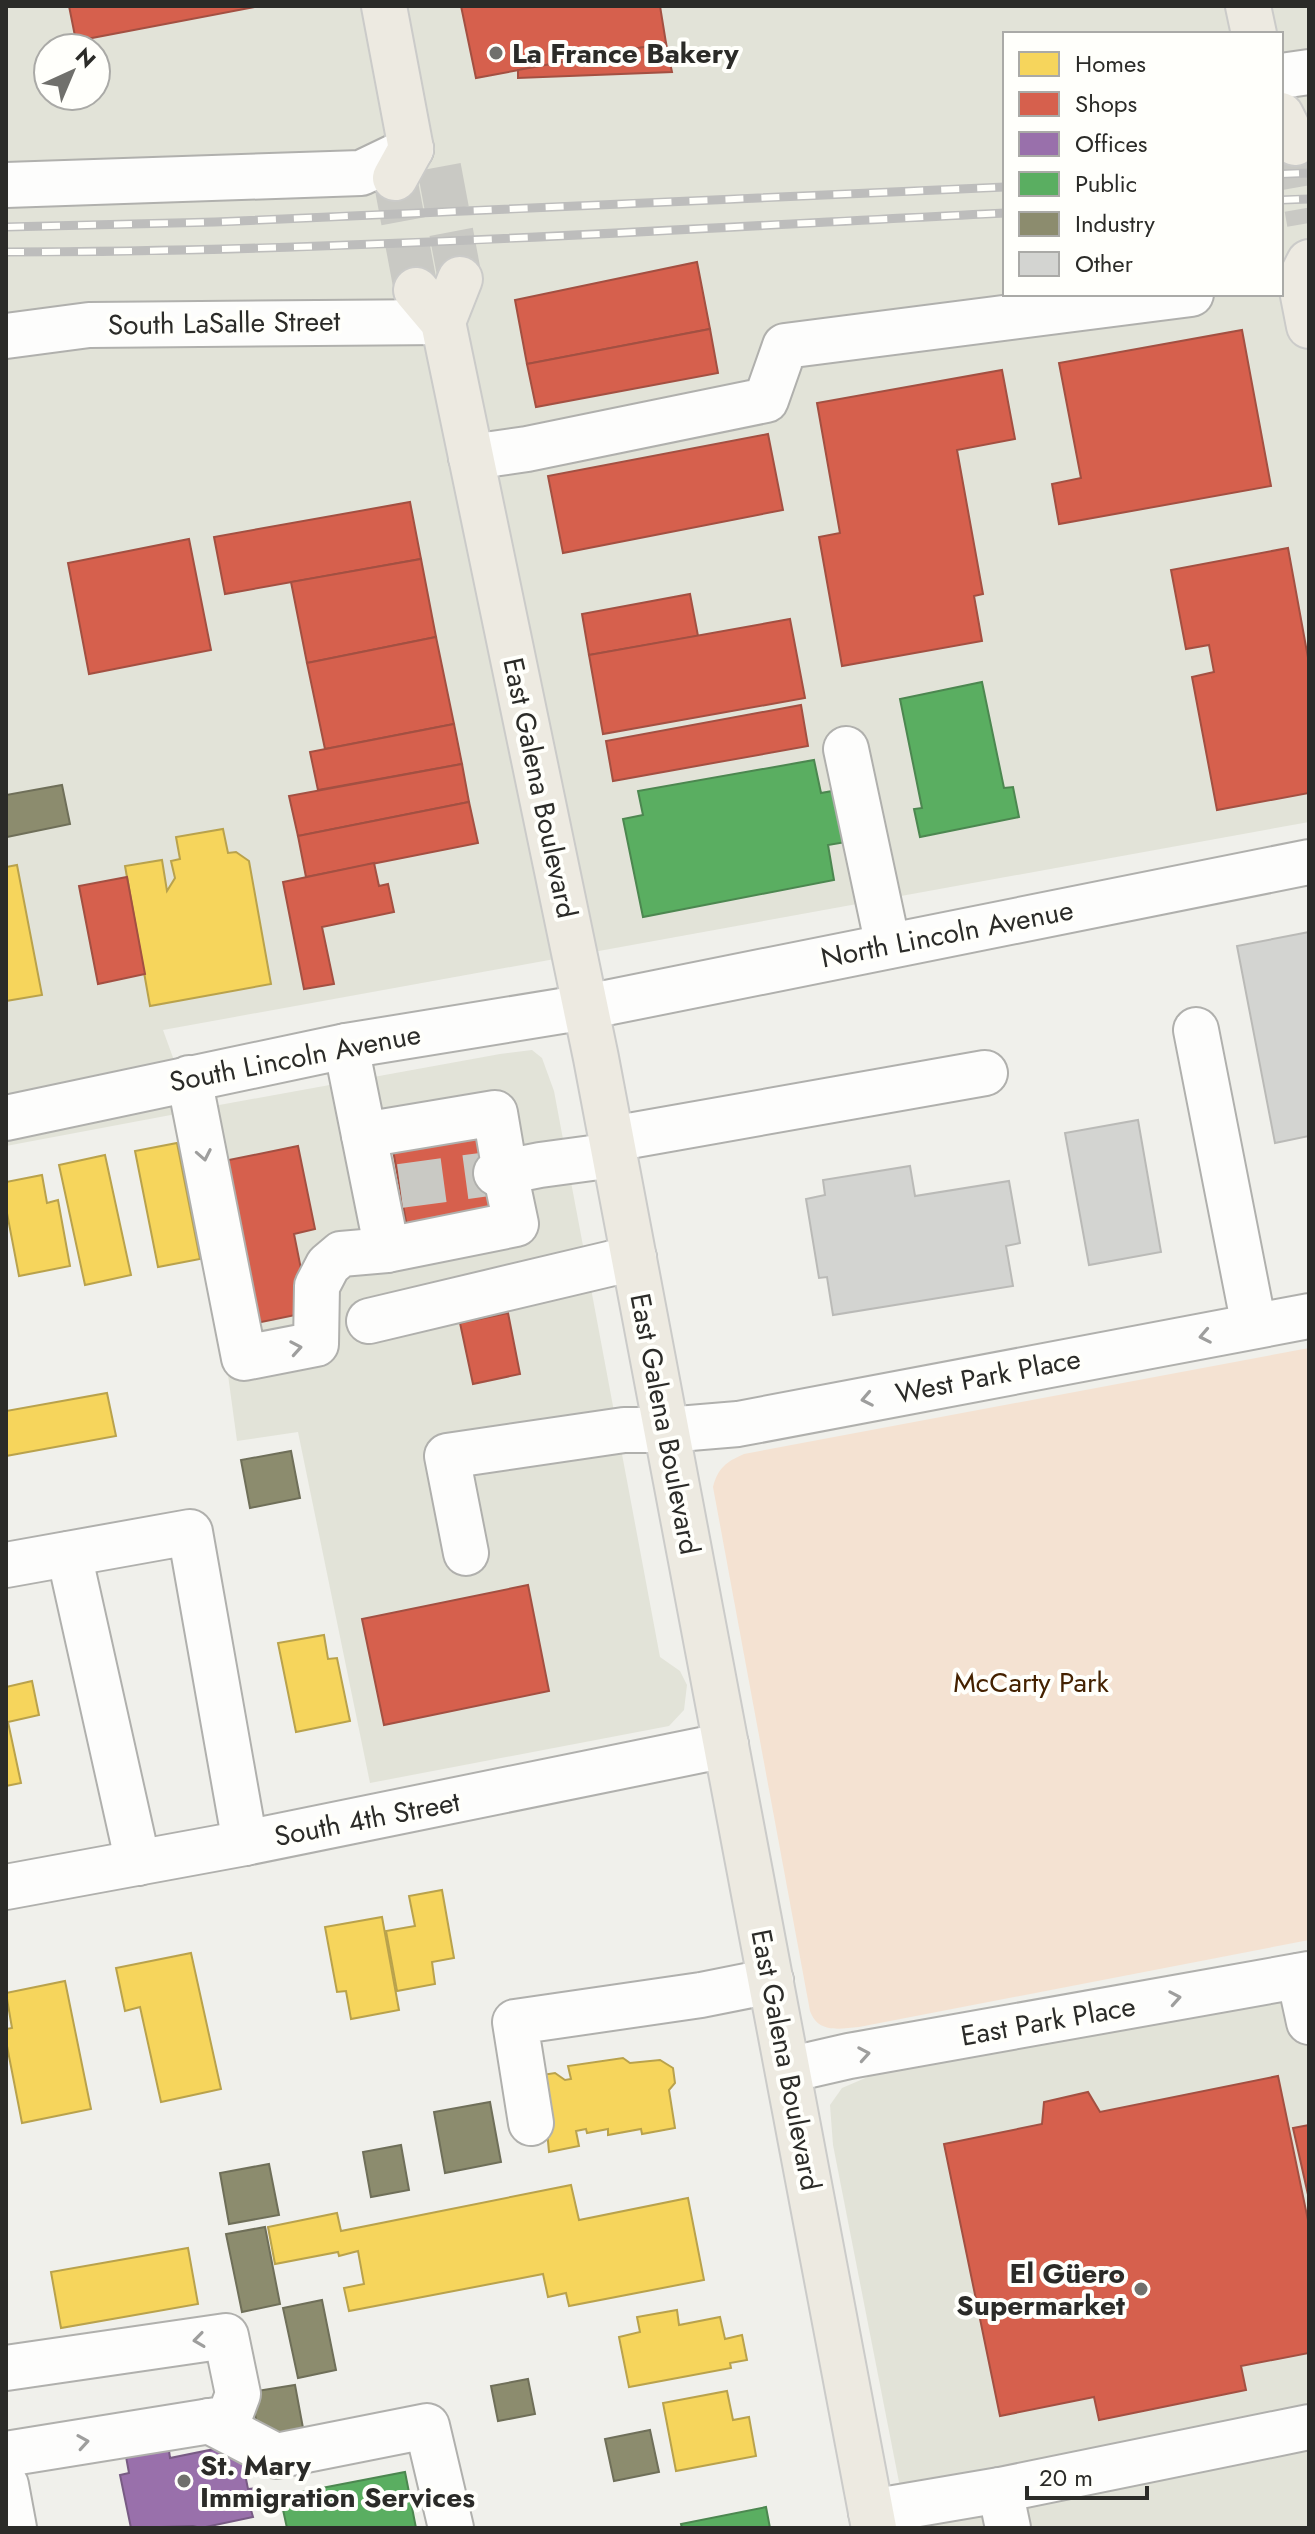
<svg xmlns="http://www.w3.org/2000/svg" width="1315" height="2534" viewBox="0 0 1315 2534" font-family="Jost,sans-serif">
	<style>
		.built { fill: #e2e3d8; fill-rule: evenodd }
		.green { fill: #f4e2d2 }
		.homes { fill: #f6d55c; stroke: #b9a24c; stroke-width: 2 }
		.shops { fill: #d6604d; stroke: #a35042; stroke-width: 2 }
		.offices { fill: #9970ab; stroke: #785b84; stroke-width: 2 }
		.public { fill: #5aae61; stroke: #4c8750; stroke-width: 2 }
		.industry { fill: #8c8c6e; stroke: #6f6f59; stroke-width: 2 }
		.building { fill: #d3d4d1; stroke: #babab7; stroke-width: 2 }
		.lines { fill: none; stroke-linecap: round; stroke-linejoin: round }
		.minor-tunnel { stroke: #c9c9c4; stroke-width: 44; stroke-dasharray: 44 22; stroke-linecap: butt }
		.major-tunnel { stroke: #c9c9c4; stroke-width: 44; stroke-dasharray: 44 22; stroke-linecap: butt }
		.minor-casing { stroke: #b0b0ad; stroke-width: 48 }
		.major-casing { stroke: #cbcbc9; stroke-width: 48 }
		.minor { stroke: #fdfdfc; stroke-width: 44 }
		.major { stroke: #edeae1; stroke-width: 44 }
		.rail-casing { stroke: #bdbdbc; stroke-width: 9 }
		.rail { stroke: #fffffb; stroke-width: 6; stroke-dasharray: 18; stroke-linecap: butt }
		.oneway { stroke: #9e9e9d }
		.poi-dot { fill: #70706c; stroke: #fffffb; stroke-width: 3 }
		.labels { text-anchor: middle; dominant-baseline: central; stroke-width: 8; stroke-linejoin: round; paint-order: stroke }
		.poi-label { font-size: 28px; font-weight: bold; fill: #2b2b28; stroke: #fffffb; text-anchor: start }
		.street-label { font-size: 28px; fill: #2b2b28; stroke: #fffffb }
		.park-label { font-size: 28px; fill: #442100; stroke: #fffffb }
	</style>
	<rect width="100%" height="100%" fill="#f0f0eb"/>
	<g class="built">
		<path d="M6,6H1309V822L163,1030L192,1110L500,1054L532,1050L542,1058L554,1091L660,1657L680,1671L687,1685L684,1710L669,1726L370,1783L298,1432L237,1441L192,1111L6,1146ZM1005,34H1281V294H1005ZM48,48H96V96H48Z"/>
		<polygon points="1309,1991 1309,2528 908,2528 833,2145 830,2105 842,2088 870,2076"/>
	</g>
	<path class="green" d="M1309,1348V1940L859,2027C838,2029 818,2033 810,2011L713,1487C718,1468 726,1462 744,1454Z"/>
	<g class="homes">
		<polygon points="223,829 228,853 236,852 249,861 271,984 150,1006 125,866 162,860 167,891 175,878 171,861 180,859 176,837"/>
		<polygon points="17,865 42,995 6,1001 6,867"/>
		<polygon points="177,1143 200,1259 158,1267 135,1151"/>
		<polygon points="105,1155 131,1275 85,1285 59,1165"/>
		<polygon points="42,1175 47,1203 58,1200 70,1266 19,1276 6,1208 6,1182"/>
		<polygon points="107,1393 116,1436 6,1456 6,1411"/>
		<polygon points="324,1635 328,1659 337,1658 350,1721 296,1732 278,1643"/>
		<polygon points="32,1681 39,1715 8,1722 21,1783 6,1786 6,1687"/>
		<polygon points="442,1890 454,1958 432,1962 435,1984 397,1991 386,1931 415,1926 409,1896"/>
		<polygon points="382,1917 399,2010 351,2019 346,1991 337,1992 325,1927"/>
		<polygon points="191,1953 221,2089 161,2102 140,2007 125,2011 116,1968"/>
		<polygon points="65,1981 91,2109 22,2123 6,2041 6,2029 12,2028 6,1993"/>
		<polygon points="623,2058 630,2063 660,2060 673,2068 675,2083 669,2090 675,2128 642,2134 641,2129 608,2135 608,2129 587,2133 586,2129 576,2131 579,2146 549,2152 542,2075 555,2073 565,2080 571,2079 568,2066"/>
		<polygon points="571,2185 579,2220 688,2198 704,2280 569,2306 566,2293 548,2297 543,2274 349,2311 344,2288 364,2284 358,2251 339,2256 338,2252 275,2264 268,2227 337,2213 341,2231"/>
		<polygon points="188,2248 198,2304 61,2328 51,2272"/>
		<polygon points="677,2310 679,2325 720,2317 725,2339 742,2335 747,2360 730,2363 731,2368 629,2387 619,2337 640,2332 637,2317"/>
		<polygon points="727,2391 733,2420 749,2417 756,2456 676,2471 663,2403"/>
	</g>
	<g class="shops">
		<polygon points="69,6 260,6 76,41"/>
		<polygon points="461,6 660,6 666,43 476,78"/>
		<polygon points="666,43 672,72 518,78 518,70"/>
		<polygon points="697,262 710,329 527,364 515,300"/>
		<polygon points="710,329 718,373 536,407 527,364"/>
		<polygon points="1242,330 1271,486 1059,524 1052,484 1081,478 1059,363"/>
		<polygon points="1002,370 1015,439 957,450 983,594 974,596 982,641 842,666 819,537 840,533 817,403"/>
		<polygon points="768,434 783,510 563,553 548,476"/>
		<polygon points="410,502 421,559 225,594 214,537"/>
		<polygon points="189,539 211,650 89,674 68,563"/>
		<polygon points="1288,548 1309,663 1309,793 1217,810 1192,677 1214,672 1209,645 1186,649 1171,570"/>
		<polygon points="421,559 436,637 307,663 291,582"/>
		<polygon points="690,594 698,636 589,655 582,614"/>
		<polygon points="790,619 805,698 603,734 589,655"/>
		<polygon points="436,637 454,724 325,749 307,663"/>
		<polygon points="801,705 808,746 613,781 606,741"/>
		<polygon points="454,724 462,764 318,790 310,752"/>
		<polygon points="462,764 469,802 298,836 289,796"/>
		<polygon points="469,802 478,843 306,877 298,836"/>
		<polygon points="374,863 379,886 388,884 394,912 322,927 334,984 304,989 283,882"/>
		<polygon points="127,877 145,974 98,984 79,886"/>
		<polygon points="486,1122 502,1210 407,1227 391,1139"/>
		<polygon points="298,1146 315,1229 294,1234 302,1274 297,1275 305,1313 247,1325 214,1163"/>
		<polygon points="508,1313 520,1374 473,1384 460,1323"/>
		<polygon points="528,1585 549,1691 384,1725 362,1619"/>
		<polygon points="1278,2076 1309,2225 1309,2353 1241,2366 1246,2390 1099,2420 1094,2397 1000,2416 944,2144 1042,2124 1044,2102 1088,2092 1100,2112"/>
		<polygon points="1309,2125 1309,2199 1293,2128"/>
	</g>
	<polygon class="offices" points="168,2443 170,2458 239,2444 248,2489 258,2488 262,2509 251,2510 253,2517 201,2528 193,2526 131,2528 120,2475 129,2473 125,2451"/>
	<g class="public">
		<polygon points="982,682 1004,788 1013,787 1019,817 920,837 914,809 922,808 900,699"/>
		<polygon points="814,760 821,793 838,790 846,842 828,845 834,880 643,917 623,819 643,815 638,791"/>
		<polygon points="405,2472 416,2528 287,2528 280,2496"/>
		<polygon points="766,2507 770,2528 682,2528 681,2524"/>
	</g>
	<g class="industry">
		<polygon points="62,785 70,824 7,837 6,795"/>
		<polygon points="291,1451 300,1498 250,1508 241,1460"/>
		<polygon points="490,2102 501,2162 445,2173 434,2112"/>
		<polygon points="401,2145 409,2190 371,2197 363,2152"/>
		<polygon points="269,2164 279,2215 229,2224 220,2173"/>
		<polygon points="265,2227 280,2304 242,2312 226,2234"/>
		<polygon points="322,2300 336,2370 298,2378 283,2308"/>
		<polygon points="528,2379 535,2414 498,2421 491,2386"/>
		<polygon points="295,2385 303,2428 259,2436 251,2392"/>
		<polygon points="650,2430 659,2472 614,2481 605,2439"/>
	</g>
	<g class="building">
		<polygon points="1309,932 1309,1136 1275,1143 1237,946"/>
		<polygon points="1138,1120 1161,1252 1089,1265 1065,1133"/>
		<polygon points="910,1166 915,1196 1009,1181 1020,1243 1006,1246 1013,1286 833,1315 827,1277 819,1278 806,1199 825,1195 823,1180"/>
	</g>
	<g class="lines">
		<polyline class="minor-tunnel" points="400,1186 496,1173"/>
		<g class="major-tunnel">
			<polyline points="1295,143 1309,223"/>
			<polyline points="439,167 460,279"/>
			<polyline points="395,178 416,290"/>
		</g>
		<g class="minor-casing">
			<g id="minor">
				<polyline points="1281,76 1309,72"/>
				<polyline points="6,185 361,173 411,149"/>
				<polyline points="6,336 89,325 443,322"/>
				<polyline points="471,457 527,449 766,400 785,346 1191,294"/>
				<polyline points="846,749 888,946"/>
				<polyline points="1196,1030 1254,1326"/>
				<polyline points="346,1046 387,1250"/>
				<polyline points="189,1078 244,1358 316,1344 317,1286 328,1265 341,1254 387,1250 516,1224 505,1172 540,1165 614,1155"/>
				<polyline points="6,1118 346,1046 586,1007 1309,862"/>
				<polyline points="364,1135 495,1113 505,1172 496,1173"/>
				<polyline points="612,1139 985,1073"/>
				<polyline points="369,1321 634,1258"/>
				<polyline points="466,1553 447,1456 624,1430 666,1430 738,1424 1309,1316"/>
				<polyline points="69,1554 138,1863"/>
				<polyline points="6,1565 190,1532 245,1843"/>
				<polyline points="6,1887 245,1843 726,1745"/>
				<polyline points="1299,1976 1309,2022"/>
				<polyline points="788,2070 849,2056 1309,1974"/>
				<polyline points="531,2123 515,2022 701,1995 771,1981"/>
				<polyline points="6,2368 226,2336 238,2394 229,2418 6,2454"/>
				<polyline points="209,2421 276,2456 427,2426 451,2528"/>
				<polyline points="6,2485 14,2528"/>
				<polyline points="1000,2490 1008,2528"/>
				<polyline points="871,2512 1000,2490 1309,2427"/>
			</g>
		</g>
		<g class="major-casing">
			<g id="major">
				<polyline points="384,6 411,149 395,178"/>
				<polyline points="1248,6 1254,34"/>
				<polyline points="1281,115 1295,143"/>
				<polyline points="1309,262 1300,280 1309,326"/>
				<polyline points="416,290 443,322 596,1058 874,2528"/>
				<polyline points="443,322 460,279"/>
			</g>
		</g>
		<use href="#minor" class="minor"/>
		<use href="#major" class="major"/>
		<g class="rail-casing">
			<g id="rail">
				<polyline points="1281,174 1309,173"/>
				<polyline points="1281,200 1309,199"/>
				<polyline points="6,227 215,222 1005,187"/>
				<path d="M6,252C339,252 672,229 1005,213"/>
			</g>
		</g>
		<use href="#rail" class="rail"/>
	</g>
	<defs><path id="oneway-chevron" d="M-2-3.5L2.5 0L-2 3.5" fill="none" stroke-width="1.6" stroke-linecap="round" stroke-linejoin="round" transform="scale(2)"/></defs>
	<g class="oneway">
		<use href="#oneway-chevron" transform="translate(204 1155) rotate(79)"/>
		<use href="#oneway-chevron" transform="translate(1205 1336) rotate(169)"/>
		<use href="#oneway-chevron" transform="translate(296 1348) rotate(-10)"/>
		<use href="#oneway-chevron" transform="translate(867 1399) rotate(169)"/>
		<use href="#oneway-chevron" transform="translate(1175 1998) rotate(-10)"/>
		<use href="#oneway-chevron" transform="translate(864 2054) rotate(-10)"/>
		<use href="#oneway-chevron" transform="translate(199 2340) rotate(172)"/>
		<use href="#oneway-chevron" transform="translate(83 2442) rotate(-9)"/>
	</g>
	<g class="poi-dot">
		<circle cx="496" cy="53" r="8"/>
		<circle cx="1141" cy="2289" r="8"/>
		<circle cx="184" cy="2481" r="8"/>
	</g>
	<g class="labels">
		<g class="poi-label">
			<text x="512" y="53">La France Bakery</text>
			<text x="1125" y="2273" text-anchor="end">El Güero<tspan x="1125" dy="32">Supermarket</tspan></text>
			<text x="200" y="2465">St. Mary<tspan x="200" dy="32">Immigration Services</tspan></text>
		</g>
		<g class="street-label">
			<text transform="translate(224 323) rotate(-1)">South LaSalle Street</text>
			<text transform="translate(540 788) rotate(78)">East Galena Boulevard</text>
			<text transform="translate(947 934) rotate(-11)">North Lincoln Avenue</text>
			<text transform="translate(295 1058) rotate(-11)">South Lincoln Avenue</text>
			<text transform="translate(988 1376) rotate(-11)">West Park Place</text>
			<text transform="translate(665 1424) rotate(79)">East Galena Boulevard</text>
			<text transform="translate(367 1819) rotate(-11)">South 4th Street</text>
			<text transform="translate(1048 2021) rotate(-10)">East Park Place</text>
			<text transform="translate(786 2060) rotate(79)">East Galena Boulevard</text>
		</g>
		<g class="park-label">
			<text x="1031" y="1682">McCarty Park</text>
		</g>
	</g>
	<rect width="1315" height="2534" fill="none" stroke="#2b2b28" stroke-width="16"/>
	<rect x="1003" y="32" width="280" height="264" fill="#fffffb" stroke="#aaaaa7" stroke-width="2"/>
	<rect x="1019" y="52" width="40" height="24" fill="#f6d55c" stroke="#aaaaa7" stroke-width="2"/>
	<text x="1075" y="72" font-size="24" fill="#2b2b28">Homes</text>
	<rect x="1019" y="92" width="40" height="24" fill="#d6604d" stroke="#aaaaa7" stroke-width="2"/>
	<text x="1075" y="112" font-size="24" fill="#2b2b28">Shops</text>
	<rect x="1019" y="132" width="40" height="24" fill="#9970ab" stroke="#aaaaa7" stroke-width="2"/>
	<text x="1075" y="152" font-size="24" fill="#2b2b28">Offices</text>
	<rect x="1019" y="172" width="40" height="24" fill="#5aae61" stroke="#aaaaa7" stroke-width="2"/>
	<text x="1075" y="192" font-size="24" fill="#2b2b28">Public</text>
	<rect x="1019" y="212" width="40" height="24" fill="#8c8c6e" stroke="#aaaaa7" stroke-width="2"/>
	<text x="1075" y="232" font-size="24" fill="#2b2b28">Industry</text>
	<rect x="1019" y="252" width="40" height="24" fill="#d3d4d1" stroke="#aaaaa7" stroke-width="2"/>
	<text x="1075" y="272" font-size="24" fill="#2b2b28">Other</text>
	<g transform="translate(72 72) rotate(44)"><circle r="38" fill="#fffffb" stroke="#aaaaa7" stroke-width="2"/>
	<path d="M0-6L14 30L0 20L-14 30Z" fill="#70706c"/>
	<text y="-12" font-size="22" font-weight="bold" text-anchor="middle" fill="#2b2b28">N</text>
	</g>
	<path d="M1027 2486v12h120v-12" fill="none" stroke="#2b2b28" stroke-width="4"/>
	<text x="1039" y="2486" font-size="24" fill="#2b2b28" stroke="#fffffb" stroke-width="6" paint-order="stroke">20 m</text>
</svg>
